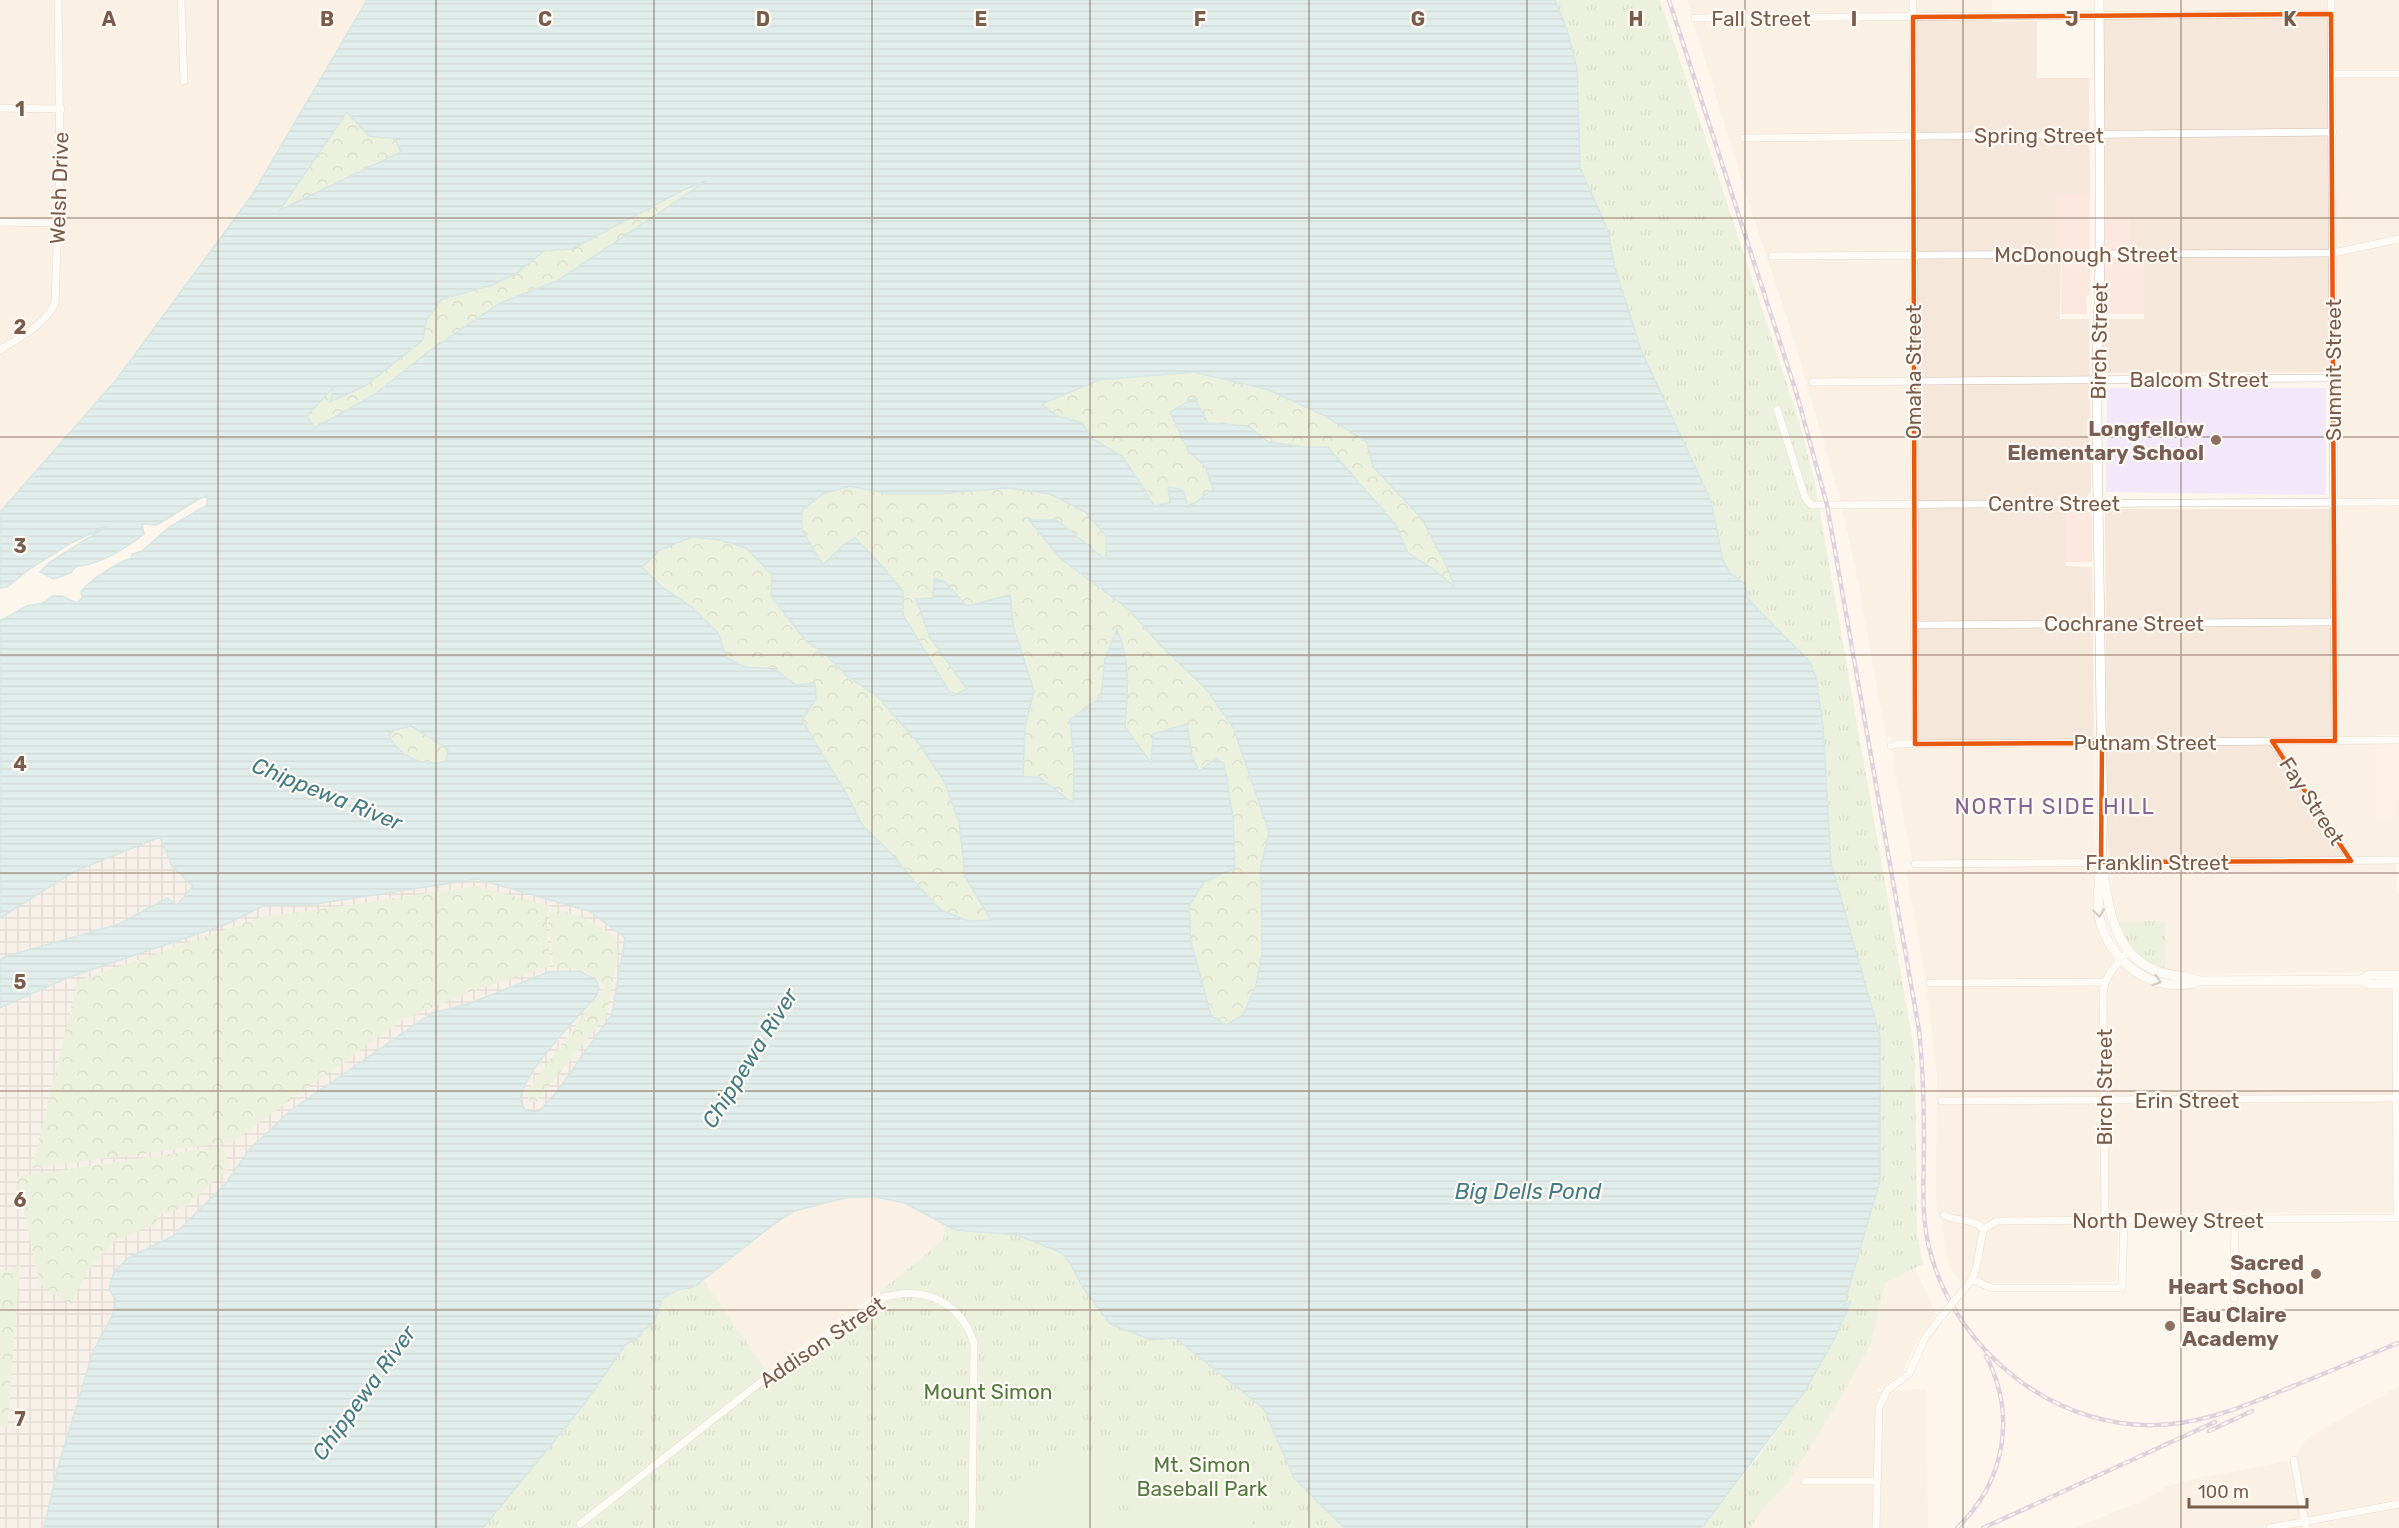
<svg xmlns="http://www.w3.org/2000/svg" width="2399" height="1528" viewBox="0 0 2399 1528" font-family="Rubik,sans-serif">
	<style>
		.residential { fill: #f5e8da }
		.commercial { fill: #fde8e0 }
		.industrial { fill: url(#industrial-grid) }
		.education { fill: #f3e8fa }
		.forest { fill: url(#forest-crowns) }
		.park { fill: url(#park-tufts) }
		.garden { fill: #d8ecc9 }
		.water { fill: url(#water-rules); stroke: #a5d3da; stroke-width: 1.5; fill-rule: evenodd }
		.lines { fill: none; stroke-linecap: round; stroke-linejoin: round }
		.minor-casing { stroke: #d1beb0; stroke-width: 8 }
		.secondary-casing { stroke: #d6c0b0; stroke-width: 10 }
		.minor { stroke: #fff; stroke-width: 7 }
		.secondary { stroke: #fff; stroke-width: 9 }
		.rail-casing { stroke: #b9a8c9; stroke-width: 4.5 }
		.rail { stroke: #fffaf3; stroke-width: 2; stroke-dasharray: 7; stroke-linecap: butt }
		.minor-bridge-casing { stroke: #d1beb0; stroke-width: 8; stroke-linecap: butt }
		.minor-bridge { stroke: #fff; stroke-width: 7 }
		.oneway { stroke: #af9d94 }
		.marked { fill: none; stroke: #e8590c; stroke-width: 4.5; stroke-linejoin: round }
		.grid { fill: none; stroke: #7a5c4d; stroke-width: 1.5; stroke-opacity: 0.55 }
		.education-dot { fill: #8d6e63; stroke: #fffaf3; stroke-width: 2 }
		.labels { text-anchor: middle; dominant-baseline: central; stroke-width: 4.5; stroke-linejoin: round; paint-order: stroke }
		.street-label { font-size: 21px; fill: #7a5c4d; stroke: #fffaf3 }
		.education-label { font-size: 21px; font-weight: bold; fill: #785e54; stroke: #fffaf3; text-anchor: end }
		.park-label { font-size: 21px; fill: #537a41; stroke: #fffaf3 }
		.water-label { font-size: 22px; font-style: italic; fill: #437c86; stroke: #fffaf3 }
		.neighbourhood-label { font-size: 22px; letter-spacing: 1.5px; fill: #846695; stroke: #fffaf3 }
		.grid-label { font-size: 20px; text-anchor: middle; font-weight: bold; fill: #7a5c4d; stroke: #fffaf3; stroke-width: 4.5; stroke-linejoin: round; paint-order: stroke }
	</style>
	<defs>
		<pattern id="industrial-grid" width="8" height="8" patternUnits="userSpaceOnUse" patternTransform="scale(1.5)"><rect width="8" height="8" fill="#efe9e4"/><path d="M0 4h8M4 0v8" fill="none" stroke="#c7c0bb"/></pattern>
		<pattern id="forest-crowns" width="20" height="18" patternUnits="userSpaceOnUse" patternTransform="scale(1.5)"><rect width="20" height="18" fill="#d8ecc9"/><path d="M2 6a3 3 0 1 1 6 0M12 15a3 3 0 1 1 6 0" fill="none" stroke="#b4c2a5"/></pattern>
		<pattern id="park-tufts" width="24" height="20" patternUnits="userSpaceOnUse" patternTransform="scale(1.5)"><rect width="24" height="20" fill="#d8ecc9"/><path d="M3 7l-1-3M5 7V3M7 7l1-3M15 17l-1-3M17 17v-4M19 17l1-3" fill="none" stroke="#b4c2a5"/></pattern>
		<pattern id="water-rules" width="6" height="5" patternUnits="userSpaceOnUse" patternTransform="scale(1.5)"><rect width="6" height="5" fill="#bfe3e8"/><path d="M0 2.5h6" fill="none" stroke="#a0bbbe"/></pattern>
	</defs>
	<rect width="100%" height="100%" fill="#fdf6ec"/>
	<g class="residential">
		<polygon points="0,0 367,0 252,195 116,380 0,512"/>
		<polygon points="1687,0 1992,0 1992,22 2037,21 2037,78 2089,78 2090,194 2056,194 2056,260 2061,260 2060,319 2089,319 2091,491 2086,498 2066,498 2066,566 2092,567 2096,915 2129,971 2179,988 2399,988 2399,1212 2119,1213 2116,1279 2114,1282 1990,1283 1973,1276 1963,1286 1953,1272 1945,1253 1943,1222 1938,1215 1936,1198 1937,1075 1925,976 1906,870 1914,869 1897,784 1891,737 1886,737 1858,581 1840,499 1790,326 1744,188"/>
		<polygon points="2102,0 2399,0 2399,735 2377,735 2377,820 2394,799 2399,799 2399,860 2396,860 2397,894 2399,894 2399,972 2179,973 2165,971 2116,922 2113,910 2107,830 2105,513 2109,510 2119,509 2338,509 2337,372 2109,373 2104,370 2103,319 2144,319 2144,249 2129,249 2129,218 2102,218"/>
		<polygon points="849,1197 875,1197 905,1203 934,1217 945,1225 943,1240 879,1292 767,1371 703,1280 774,1224 794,1211"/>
		<polygon points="1915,1268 1936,1314 1920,1336 1902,1372 1876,1391 1926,1389 1928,1528 1750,1528 1763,1509 1788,1483 1872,1341 1885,1283"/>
		<polygon points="2399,1386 2399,1528 2076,1528 2146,1499 2168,1486 2193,1479 2294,1460 2307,1438"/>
	</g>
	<g class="commercial">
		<polygon points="2056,193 2090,194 2090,295 2086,296 2087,314 2061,314 2062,249 2056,249"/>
		<polygon points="2102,218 2130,218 2129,259 2144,259 2144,314 2102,314"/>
		<polygon points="2085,509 2092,515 2092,562 2066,562 2066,510"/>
		<polygon points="2377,740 2399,740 2399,799 2394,799 2394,820 2377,820"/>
	</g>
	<g class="industrial">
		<polygon points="161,837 172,866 193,886 177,906 167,899 119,924 0,960 0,918 75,870"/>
		<polygon points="477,879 589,911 625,938 612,1014 555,1094 538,1112 525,1110 520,1099 522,1090 546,1054 468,1004 431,1013 291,1110 249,1150 226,1183 192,1219 173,1236 129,1257 114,1272 109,1289 116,1299 115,1310 93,1352 58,1467 44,1528 0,1528 0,1008 67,978 227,924 263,906 316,904"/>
	</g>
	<polygon class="education" points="2107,388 2326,388 2326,495 2106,492"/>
	<g class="forest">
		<polygon points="347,112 369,136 395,139 401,152 279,211"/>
		<polygon points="710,179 557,281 500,303 429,351 375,394 315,428 307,415 335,386 330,401 426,321 442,299 493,285 517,273 544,251 572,249 592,237"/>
		<polygon points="1194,372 1269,390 1325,416 1367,442 1373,467 1422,519 1446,565 1455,588 1432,568 1408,553 1396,525 1328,447 1304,447 1269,442 1248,426 1208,423 1194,399 1170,412 1189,452 1205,466 1213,489 1188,509 1168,488 1170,503 1154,506 1139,480 1122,456 1093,439 1082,423 1055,415 1042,404 1099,380"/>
		<polygon points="850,486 888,494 938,494 1007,488 1050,494 1085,512 1107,536 1107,560 1057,520 1030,520 1061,559 1129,610 1161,646 1205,688 1233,727 1269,831 1261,866 1262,953 1256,985 1243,1015 1226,1026 1211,1015 1191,942 1189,906 1204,882 1235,868 1200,772 1192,756 1187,724 1153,734 1151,764 1125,727 1129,686 1105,659 1101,697 1070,719 1074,761 1073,804 1039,777 1023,777 1025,727 1034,691 1013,625 1010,595 967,606 945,582 934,579 933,598 948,663 968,689 952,697 903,615 903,591 876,559 855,538 844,544 823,565 802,530 802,510 823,494"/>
		<polygon points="692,537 720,540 746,548 772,575 771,596 805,640 828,657 848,677 876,695 919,744 945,781 959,822 965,876 991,921 969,921 941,910 913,880 892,854 863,826 850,800 802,719 816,699 775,669 746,667 727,658 718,633 692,607 662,587 642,567 660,550"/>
		<path d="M411,726L448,749L446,761C423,768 399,756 388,735L394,730Z"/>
		<polygon points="475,886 550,906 545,920 551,966 472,991 404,1019 232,1142 32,1168 78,981 264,916 302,912"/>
		<path d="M552,909C579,914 594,921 616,938L618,956L606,1016L537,1101L530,1103L526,1092L605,987C591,969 575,968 554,968L548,921Z"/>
		<polygon points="222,1146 230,1166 184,1208 158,1215 157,1224 115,1240 88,1270 71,1305 40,1285 16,1177"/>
		<polygon points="20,1265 7,1426 0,1427 0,1273"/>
	</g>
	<g class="park">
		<path d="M1555,0H1660L1799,421L1814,478L1915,1054L1917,1233L1923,1264L1885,1283L1872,1341L1844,1392L1788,1483L1763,1509L1750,1528H1702C1759,1457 1815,1387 1850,1302L1844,1305L1880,1036L1831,863L1823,726L1816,678L1799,650L1786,640L1748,599L1745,584L1730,573L1723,560L1711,501L1641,350L1615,268L1608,231L1580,167L1577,68L1567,30Z"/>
		<path d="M2165,921V971C2138,959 2130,947 2116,922Z"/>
		<path d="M945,1225L955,1230L1017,1235L1062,1253L1070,1263L1083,1288L1110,1324L1151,1340L1175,1338L1187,1346L1264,1409L1294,1478L1344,1528H483L583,1406L625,1345L630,1341H635L645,1329L654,1323L662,1299C676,1291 691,1289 703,1280L771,1377L885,1301L879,1292L943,1240Z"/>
	</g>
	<g class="garden">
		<polygon points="1732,373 1736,385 1721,390 1717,377"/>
		<path d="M1134,1449C1195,1450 1236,1465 1254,1528H1134Z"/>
		<path d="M1080,1451H1111L1112,1528H991C1004,1479 1033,1461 1080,1451Z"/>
	</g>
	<path class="water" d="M367,0H1555L1567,30L1577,68L1580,167L1608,231L1615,268L1641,350L1711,501L1723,560L1730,573L1745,584L1748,599L1810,662L1816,678L1823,726L1831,863L1880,1036V1181L1844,1305L1851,1301L1835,1338L1805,1391L1702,1528H1344L1294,1478L1264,1409L1175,1338L1151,1340L1110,1324L1083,1288L1070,1263L1062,1253L1017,1235L955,1230L905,1203L875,1197H849L794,1211L774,1224L694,1287L678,1290L662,1299L654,1323L645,1329L635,1341L630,1342L625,1345L583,1406L483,1528H44L58,1467L93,1352L115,1310V1299L109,1289L114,1272L129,1257L173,1236L226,1183L249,1150L291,1110L432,1013L468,1004L548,972L580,971L596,980L599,987L597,995C575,1021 527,1067 520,1099L525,1110L538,1112L555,1094L612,1014L625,938L589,911L477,879L316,904L263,906L227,924L67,978L0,1008V960L4,957L119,924L167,898L177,905L193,886L172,866L160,837L75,871L0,918V620C9,617 14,613 21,609C33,601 40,609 52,596H62L77,603L82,598L81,591C93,578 115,564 131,558L132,554L142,551L169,527L207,505V496L199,499L157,525L142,524L144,534C124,550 101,564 75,567L71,573L54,579L40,572L50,562L107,526L71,543L31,568L7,587L0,588V512L116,380L252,195ZM347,112L369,136L395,139L401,152L280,210ZM706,181L557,281L500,303L429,351L375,394L315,428L307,416L334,387L330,402L365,386L423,340L426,321L442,299L493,285L517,273L544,251L572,249L684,190ZM1194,372L1269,390L1325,416L1367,442L1373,467L1422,519L1446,565L1454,586L1432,568L1408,553L1396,525L1328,447H1304L1269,442L1248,426L1208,423L1194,398L1170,412L1189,452L1205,466L1213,489L1188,508L1183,490L1168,487L1170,503L1154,506L1139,481L1122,456L1093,439L1082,423L1055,415L1042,404L1099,380ZM850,486L888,494H938L1007,488L1050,494L1085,512L1106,536V560L1057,520H1029L1061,559L1129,610L1161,646L1205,688L1233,727L1269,832L1261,866L1262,953L1256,985L1243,1015L1226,1025L1211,1015L1191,942L1189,906L1204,882L1235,868L1233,818L1224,764L1216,758L1199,771L1192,756L1187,724L1153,734L1151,763L1125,727C1128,693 1131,662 1117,629L1105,659L1101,697L1070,719L1074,761L1073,803L1039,777H1023L1025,727L1034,691L1013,625L1010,595L967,606L945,582L934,578L933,598L916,599L930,638L967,689L952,696L903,615V591L876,559L855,538L844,544L823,565L802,530V510L823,494ZM692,537L720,540L746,548L772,575L771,596L805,640L828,657L848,677L876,695L919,744L944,781L959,822L965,876L991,920L969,921L941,910L913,880L892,854L863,826L850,800L802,720L816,699L815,683L796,685L775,669L746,667L727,658L718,633L692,607L662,587L642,567L660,550ZM411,726L448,749L446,761C423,768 398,756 389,735L394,730Z"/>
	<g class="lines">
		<g class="minor-casing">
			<g id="minor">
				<polyline points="181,0 184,81"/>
				<polyline points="1913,0 1915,744"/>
				<polyline points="2331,0 2335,741"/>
				<polyline points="1695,18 2331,14"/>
				<polyline points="2333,74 2399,74"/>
				<polyline points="0,108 61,109"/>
				<polyline points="1744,138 2333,132"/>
				<polyline points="0,222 58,223"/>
				<polyline points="1772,256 2333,253 2399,239"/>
				<path d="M0,350C20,337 44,326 55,303L60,166L58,0"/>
				<polyline points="1813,382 2332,378"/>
				<polyline points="1777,409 1805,497 1811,505 2399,502"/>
				<polyline points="1915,625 2333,622"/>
				<polyline points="2272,741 2351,861"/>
				<polyline points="1891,746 1896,744 2399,740"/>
				<polyline points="1915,864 2399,860"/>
				<polyline points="2396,981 2397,1218"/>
				<polyline points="1930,983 2104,982"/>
				<polyline points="1942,1101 2397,1098"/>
				<path d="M1944,1215C1959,1223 1968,1216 1984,1229"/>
				<path d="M2105,1220L2103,993C2105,975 2116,964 2129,951"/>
				<polyline points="1984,1229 1997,1221 2399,1218"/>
				<polyline points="1973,1280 1992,1288 2122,1288 2124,1220"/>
				<path d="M1965,1288C1981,1271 1977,1250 1984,1229"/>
				<polyline points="2234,1298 2235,1220"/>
				<polyline points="2294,1460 2306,1528"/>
				<polyline points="1805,1481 1877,1481"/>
				<path d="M580,1524L767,1377L885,1297C926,1286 960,1302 974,1343L972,1528"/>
				<polyline points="1876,1528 1879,1408 1887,1390 1909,1374 1925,1338 1940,1318"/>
				<polyline points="2270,1528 2399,1504"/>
			</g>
		</g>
		<g class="secondary-casing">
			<g id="secondary">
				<path d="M2099,0C2100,85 2100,169 2100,254C2100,296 2097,338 2097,381C2097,493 2100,606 2101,719C2102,766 2104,814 2101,861C2100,883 2095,903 2101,924C2112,965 2158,996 2199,981L2361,980L2369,984H2399"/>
				<path d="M2103,873C2110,914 2115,955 2159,972C2172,977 2186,975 2199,981"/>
				<polyline points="2361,980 2369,975 2399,975"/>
			</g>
		</g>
		<use href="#minor" class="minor"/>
		<use href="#secondary" class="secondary"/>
		<g class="rail-casing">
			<g id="rail">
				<path d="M1669,0L1797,395L1827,505L1919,1030C1923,1068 1924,1105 1924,1143C1924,1176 1921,1210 1928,1243C1952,1351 2059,1436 2171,1424C2215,1420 2256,1401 2296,1385"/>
				<polyline points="2289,1388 2398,1343"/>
				<polyline points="2209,1431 2252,1411"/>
				<path d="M1957,1528C2005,1482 2017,1415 1986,1356"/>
				<polyline points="1983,1528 2215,1422"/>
			</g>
		</g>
		<use href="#rail" class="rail"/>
		<g class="minor-bridge-casing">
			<polyline id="minor-bridge" points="1940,1318 1965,1288"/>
		</g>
		<use href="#minor-bridge" class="minor-bridge"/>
	</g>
	<defs><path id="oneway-chevron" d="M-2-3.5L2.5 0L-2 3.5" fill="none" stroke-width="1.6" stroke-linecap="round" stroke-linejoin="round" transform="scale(1.5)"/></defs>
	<g class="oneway">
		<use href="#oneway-chevron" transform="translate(2099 913) rotate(82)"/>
		<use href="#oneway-chevron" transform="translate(2157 981) rotate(17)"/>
	</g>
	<path d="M0 0H2399V1528H0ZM2331,14L2335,741H2272L2351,861L2101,862L2102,743L1915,744L1913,17Z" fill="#fdf6ec" fill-opacity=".55" fill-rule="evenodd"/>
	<path class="marked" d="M2331,14L2335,741H2272L2351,861L2101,862L2102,743L1915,744L1913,17Z"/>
	<path class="grid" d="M218,0V1528M436,0V1528M654,0V1528M872,0V1528M1090,0V1528M1309,0V1528M1527,0V1528M1745,0V1528M1963,0V1528M2181,0V1528M0,218H2399M0,437H2399M0,655H2399M0,873H2399M0,1091H2399M0,1310H2399"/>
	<g class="education-dot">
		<circle cx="2216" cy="440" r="6"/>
		<circle cx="2316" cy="1274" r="6"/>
		<circle cx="2170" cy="1326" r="6"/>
	</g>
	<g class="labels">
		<g class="street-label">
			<text x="1761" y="18">Fall Street</text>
			<text x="2039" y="135">Spring Street</text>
			<text transform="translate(59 188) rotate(-88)">Welsh Drive</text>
			<text x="2086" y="254">McDonough Street</text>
			<text transform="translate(2099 341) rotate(-89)">Birch Street</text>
			<text transform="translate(2333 370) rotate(-90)">Summit Street</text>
			<text transform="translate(1913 372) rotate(-90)">Omaha Street</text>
			<text x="2199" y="379">Balcom Street</text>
			<text x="2054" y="503">Centre Street</text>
			<text x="2124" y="623">Cochrane Street</text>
			<text x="2145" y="742">Putnam Street</text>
			<text transform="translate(2312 801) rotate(57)">Fay Street</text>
			<text x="2157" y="862">Franklin Street</text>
			<text transform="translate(2104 1087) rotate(-90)">Birch Street</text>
			<text x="2187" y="1100">Erin Street</text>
			<text x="2168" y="1220">North Dewey Street</text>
			<text transform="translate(822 1342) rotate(-34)">Addison Street</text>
		</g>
		<g class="education-label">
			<text x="2204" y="428">Longfellow<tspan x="2204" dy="24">Elementary School</tspan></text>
			<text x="2304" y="1262">Sacred<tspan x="2304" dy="24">Heart School</tspan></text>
			<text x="2182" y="1314" text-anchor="start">Eau Claire<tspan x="2182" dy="24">Academy</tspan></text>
		</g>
		<g class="park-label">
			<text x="988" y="1391">Mount Simon</text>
			<text x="1202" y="1464">Mt. Simon<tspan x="1202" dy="24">Baseball Park</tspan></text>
		</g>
		<g class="water-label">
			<text transform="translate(327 794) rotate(22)">Chippewa River</text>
			<text transform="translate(750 1058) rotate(-58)">Chippewa River</text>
			<text x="1528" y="1191">Big Dells Pond</text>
			<text transform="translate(364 1393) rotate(-54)">Chippewa River</text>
		</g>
		<g class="neighbourhood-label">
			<text x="2055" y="806">NORTH SIDE HILL</text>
		</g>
	</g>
	<g class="grid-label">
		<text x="109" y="26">A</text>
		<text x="327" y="26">B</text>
		<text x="545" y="26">C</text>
		<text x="763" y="26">D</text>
		<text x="981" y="26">E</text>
		<text x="1200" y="26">F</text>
		<text x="1418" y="26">G</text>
		<text x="1636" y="26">H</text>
		<text x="1854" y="26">I</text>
		<text x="2072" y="26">J</text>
		<text x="2290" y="26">K</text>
		<text x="20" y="116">1</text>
		<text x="20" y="334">2</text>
		<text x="20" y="553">3</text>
		<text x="20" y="771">4</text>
		<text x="20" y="989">5</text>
		<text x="20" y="1207">6</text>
		<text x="20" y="1426">7</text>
	</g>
	<path d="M2189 1498v9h118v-9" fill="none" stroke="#7a5c4d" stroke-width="3"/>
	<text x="2198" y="1498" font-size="18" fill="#7a5c4d" stroke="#fffaf3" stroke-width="4.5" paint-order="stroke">100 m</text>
</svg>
